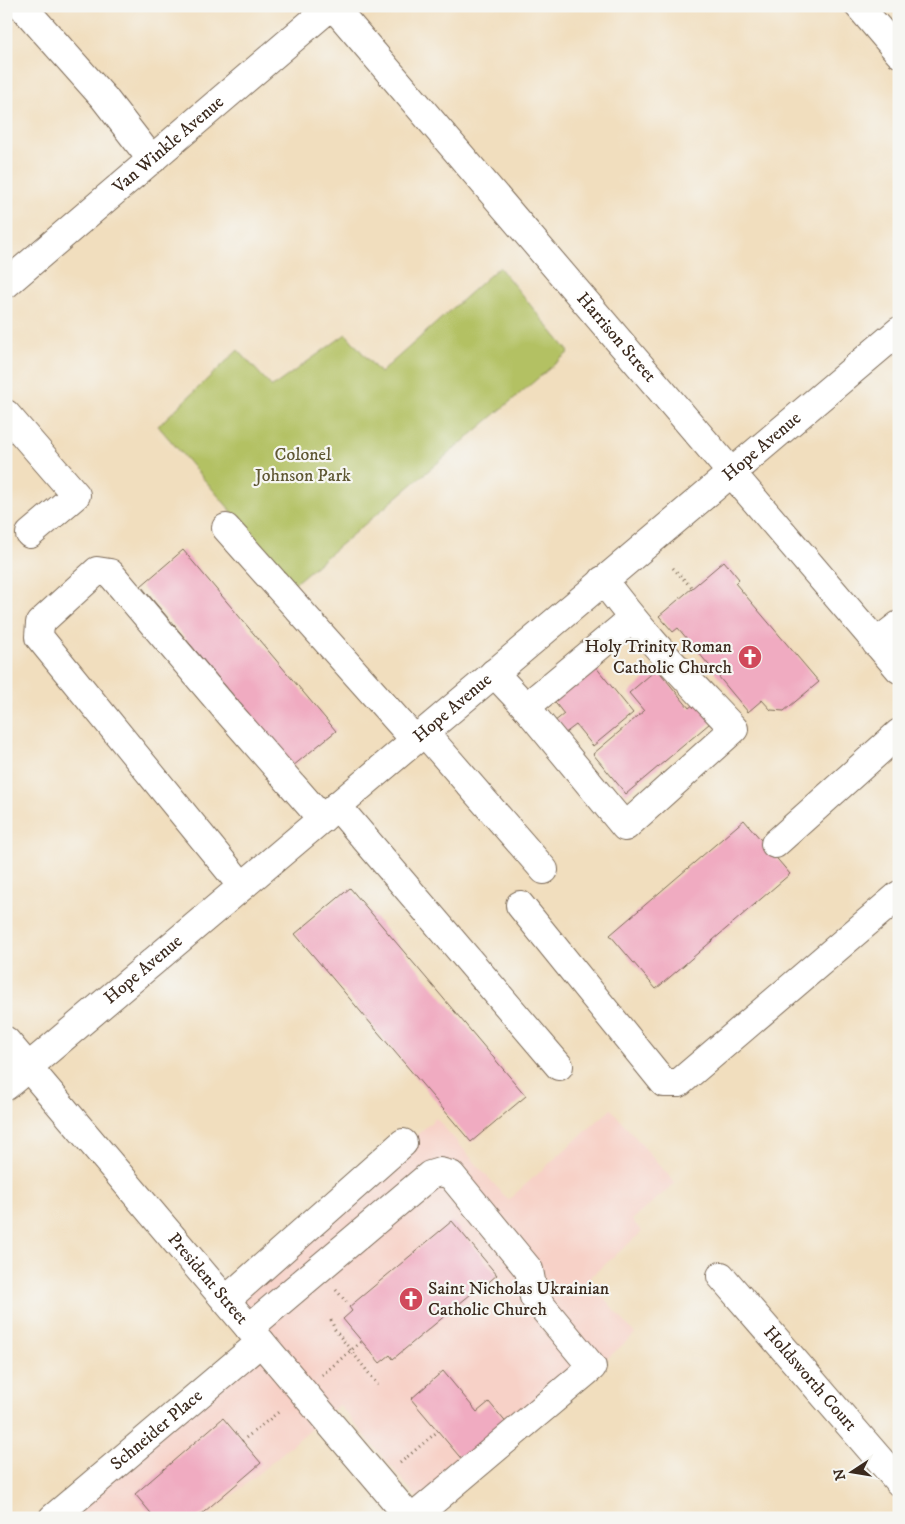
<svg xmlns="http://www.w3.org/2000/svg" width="905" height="1524" viewBox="0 0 905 1524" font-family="'IM FELL DW Pica',serif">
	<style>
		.built { fill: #f7d1c7 }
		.green { fill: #b3c163; stroke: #777640 }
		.building { fill: #f0abc1 }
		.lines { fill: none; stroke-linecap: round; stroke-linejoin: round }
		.minor-casing { stroke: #7b6956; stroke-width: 30 }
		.path { stroke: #7b6956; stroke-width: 3; stroke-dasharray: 1 4; stroke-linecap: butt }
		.minor { stroke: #fff; stroke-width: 28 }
		.labels { text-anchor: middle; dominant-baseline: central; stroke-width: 4.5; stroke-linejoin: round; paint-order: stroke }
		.street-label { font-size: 18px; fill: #3b2a1e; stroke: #f6f6f2 }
		.park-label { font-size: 18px; fill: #5f5733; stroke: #f6f6f2 }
		.poi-label { font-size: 18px; fill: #3b2a1e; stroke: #f6f6f2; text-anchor: end }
	</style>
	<rect width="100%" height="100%" fill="#f6f6f2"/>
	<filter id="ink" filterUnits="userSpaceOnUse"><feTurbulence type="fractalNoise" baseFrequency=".02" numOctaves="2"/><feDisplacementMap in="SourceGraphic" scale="10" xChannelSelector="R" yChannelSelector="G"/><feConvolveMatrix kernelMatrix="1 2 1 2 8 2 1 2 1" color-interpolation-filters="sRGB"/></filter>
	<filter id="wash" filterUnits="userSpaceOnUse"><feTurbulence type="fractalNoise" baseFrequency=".0096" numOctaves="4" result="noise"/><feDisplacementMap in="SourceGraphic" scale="20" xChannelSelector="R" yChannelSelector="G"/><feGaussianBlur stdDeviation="1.12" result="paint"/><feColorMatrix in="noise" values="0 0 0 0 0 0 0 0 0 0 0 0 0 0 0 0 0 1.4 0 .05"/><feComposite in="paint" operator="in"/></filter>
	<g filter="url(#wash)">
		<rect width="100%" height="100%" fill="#f1debe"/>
		<polygon class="built" points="611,1109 675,1183 632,1220 642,1232 588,1279 635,1334 431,1514 339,1405 206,1518 66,1518 272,1336 236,1294 436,1118 508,1200"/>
		<polygon class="green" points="499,267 569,352 294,584 158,426 238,350 272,387 346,334 380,373"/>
		<g id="blocks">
			<g class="building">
				<polygon points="183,550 336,731 293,766 141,586"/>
				<polygon points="724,561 739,579 735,583 819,682 784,711 771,710 762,700 748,712 678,628 673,632 659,616"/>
				<polygon points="591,661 633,713 593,746 576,725 564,734 554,722 564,714 549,695"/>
				<polygon points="657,669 689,708 700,699 716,718 626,794 593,754 644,711 629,693"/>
				<polygon points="744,820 790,874 656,989 610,935"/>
				<polygon points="350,888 526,1096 471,1142 295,934"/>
				<polygon points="452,1221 497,1275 478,1291 477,1289 393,1359 390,1355 380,1363 343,1319 352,1311 349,1307"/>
				<polygon points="443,1371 477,1412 489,1402 508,1425 464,1462 411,1399"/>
				<polygon points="223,1418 261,1463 197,1518 155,1518 135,1494"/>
			</g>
		</g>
	</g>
	<g filter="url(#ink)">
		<use href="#blocks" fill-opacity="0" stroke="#7b6956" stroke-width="1"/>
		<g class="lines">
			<g class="minor-casing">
				<g id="minor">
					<polyline points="22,6 104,98 152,160"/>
					<path id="s1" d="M333,6L899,669"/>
					<polyline points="859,6 899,53"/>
					<path id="s2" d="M6,284L331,6"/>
					<polyline points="6,414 76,495 30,534"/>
					<polyline points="226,528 415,740"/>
					<polyline points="876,643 899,625"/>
					<path d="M494,673L526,707L625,827L734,729C688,680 643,635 603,580"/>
					<polyline points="526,707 632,619"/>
					<polyline points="424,732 544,870"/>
					<polyline points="337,806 559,1066"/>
					<polyline points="775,844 899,733"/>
					<polyline points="242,886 39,637 40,623 97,571 110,573 230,714 322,819"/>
					<polyline points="520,905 664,1083 679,1083 899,895"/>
					<path id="s3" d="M6,1041L410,1518"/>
					<path id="s4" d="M6,1086L899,331"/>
					<path id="s5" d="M721,1276L899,1482"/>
					<polyline points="226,1300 403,1143"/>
					<polyline points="249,1328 430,1175 440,1172 451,1175 529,1270 534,1297 592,1367 413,1518"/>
					<path id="s6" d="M53,1518L261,1342"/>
				</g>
			</g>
			<g class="path">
				<polyline points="673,568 692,588"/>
				<polyline points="336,1290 349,1305"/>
				<polyline points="331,1320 335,1330 378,1385"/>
				<polyline points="322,1375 362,1341"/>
				<polyline points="242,1441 281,1410"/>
				<polyline points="400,1463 438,1431"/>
			</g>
			<use href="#minor" class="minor"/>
		</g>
	</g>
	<defs>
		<g id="church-disc" transform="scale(1.25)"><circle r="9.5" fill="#d1495b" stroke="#f6f6f2"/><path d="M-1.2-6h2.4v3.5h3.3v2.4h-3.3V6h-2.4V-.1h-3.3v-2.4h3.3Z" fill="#fff"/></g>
	</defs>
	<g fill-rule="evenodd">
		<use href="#church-disc" x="750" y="657"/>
		<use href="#church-disc" x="411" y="1299"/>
	</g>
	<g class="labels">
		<g class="street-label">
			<text stroke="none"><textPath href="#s2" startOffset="214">Van Winkle Avenue</textPath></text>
			<text stroke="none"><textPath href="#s1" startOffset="436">Harrison Street</textPath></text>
			<text stroke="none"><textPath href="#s4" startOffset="990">Hope Avenue</textPath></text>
			<text stroke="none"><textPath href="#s4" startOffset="585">Hope Avenue</textPath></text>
			<text stroke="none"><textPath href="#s4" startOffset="180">Hope Avenue</textPath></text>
			<text stroke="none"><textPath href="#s3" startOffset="312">President Street</textPath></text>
			<text stroke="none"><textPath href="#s5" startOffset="136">Holdsworth Court</textPath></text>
			<text stroke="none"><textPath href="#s6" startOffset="136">Schneider Place</textPath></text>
		</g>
		<g class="park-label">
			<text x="303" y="455">Colonel<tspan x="303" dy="21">Johnson Park</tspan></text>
		</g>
		<g class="poi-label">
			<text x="732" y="647">Holy Trinity Roman<tspan x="732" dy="21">Catholic Church</tspan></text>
			<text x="428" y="1289" text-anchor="start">Saint Nicholas Ukrainian<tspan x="428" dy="21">Catholic Church</tspan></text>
		</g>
	</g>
	<rect width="905" height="1524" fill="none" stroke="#f6f6f2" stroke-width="25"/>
	<g transform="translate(852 1472) rotate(258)" stroke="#f6f6f2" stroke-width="4" paint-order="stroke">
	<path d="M0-4L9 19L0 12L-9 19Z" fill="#3b2a1e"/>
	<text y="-8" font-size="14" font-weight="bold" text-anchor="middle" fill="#3b2a1e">N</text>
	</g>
</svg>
